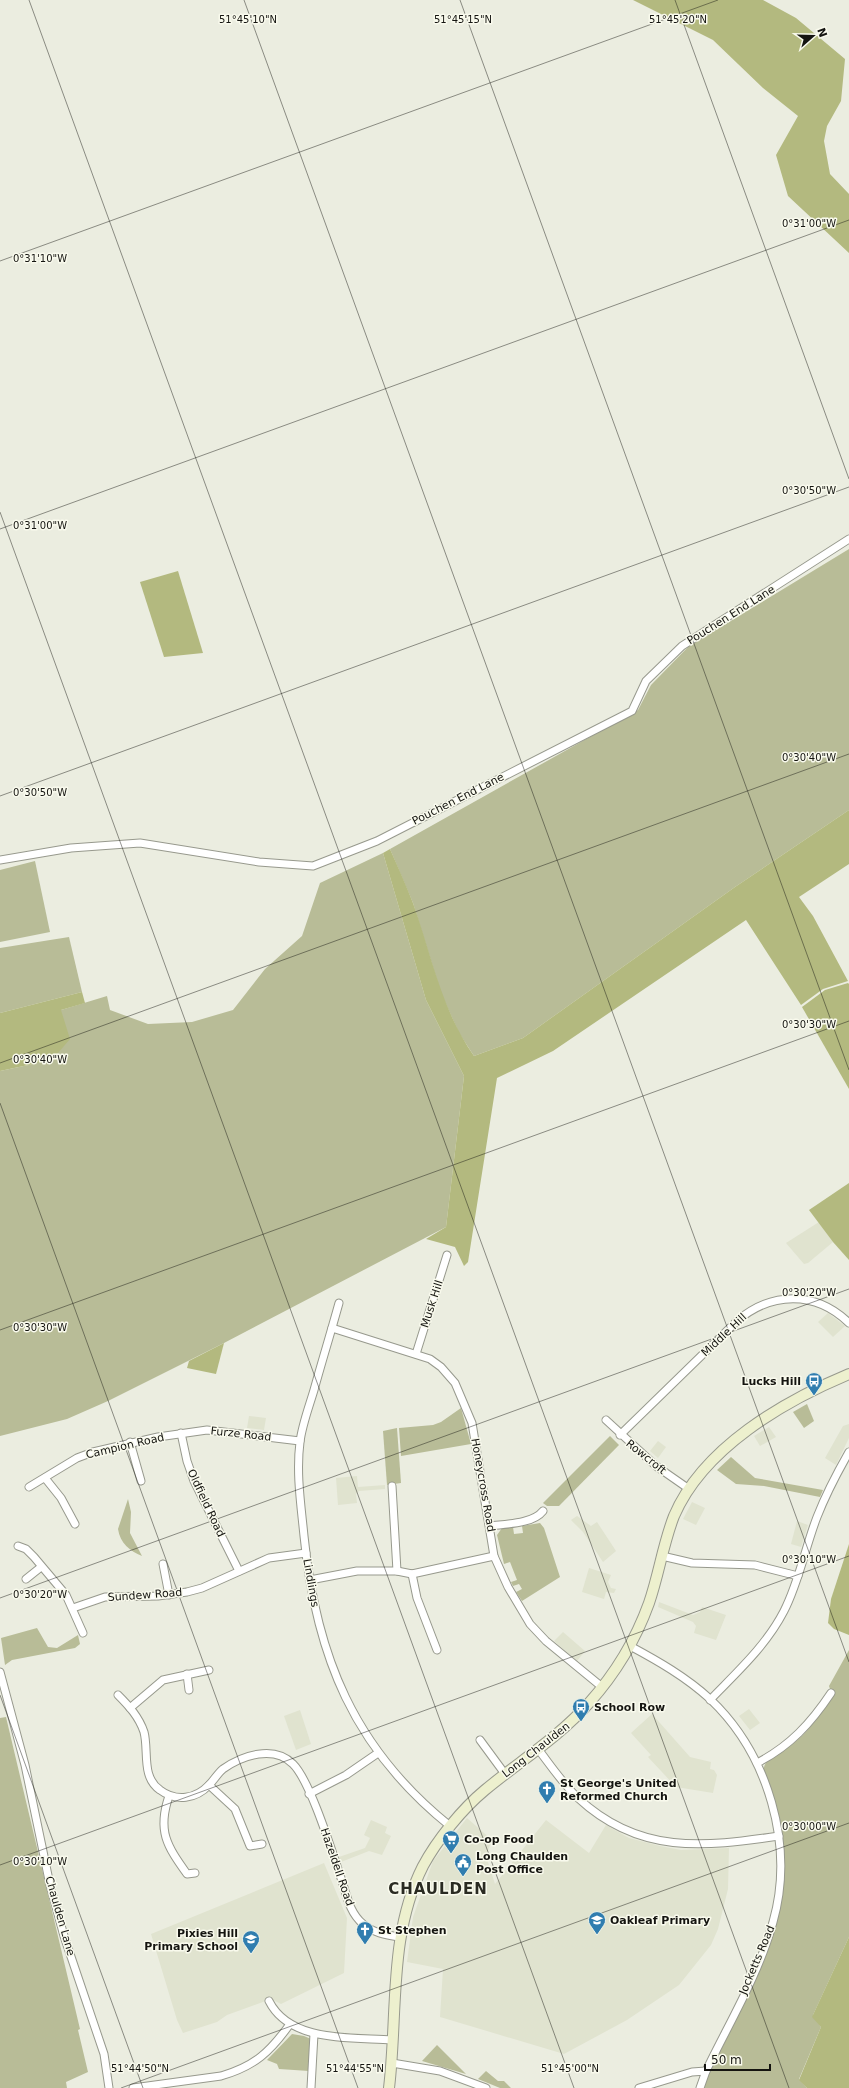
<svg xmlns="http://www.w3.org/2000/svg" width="849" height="2088" viewBox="0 0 849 2088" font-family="'DejaVu Sans',sans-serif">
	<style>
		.built { fill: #e0e3cf }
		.green { fill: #b8bc97 }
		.forest { fill: #b3b97f }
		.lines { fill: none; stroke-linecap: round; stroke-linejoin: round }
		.street-casing { stroke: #97998d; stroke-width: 9 }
		.secondary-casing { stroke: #97998d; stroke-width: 12 }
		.street { stroke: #fff; stroke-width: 7 }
		.secondary { stroke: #edf0ce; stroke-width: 10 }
		.ticks { fill: none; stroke: #141410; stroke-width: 1; stroke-opacity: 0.45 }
		.labels { text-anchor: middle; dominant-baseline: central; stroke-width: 3; stroke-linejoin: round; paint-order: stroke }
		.street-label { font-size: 11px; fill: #141410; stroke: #f9faed }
		.poi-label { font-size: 11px; font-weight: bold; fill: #141410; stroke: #f9faed; text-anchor: start }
		.district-label { font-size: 15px; font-weight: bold; letter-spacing: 1px; fill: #2a2b22; stroke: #f9faed }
		.ticks-label { font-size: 10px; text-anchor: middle; fill: #141410; stroke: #f9faed; stroke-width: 3; stroke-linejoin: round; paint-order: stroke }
	</style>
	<rect width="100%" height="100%" fill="#ebede0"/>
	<g class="built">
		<polygon points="819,1222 833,1242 808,1263 804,1264 786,1243"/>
		<polygon points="828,1313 845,1326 833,1337 818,1322"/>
		<polygon points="249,1416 266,1418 264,1430 247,1428"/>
		<polygon points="849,1424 849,1438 836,1465 825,1458 843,1426"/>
		<polygon points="769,1427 776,1437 760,1446 754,1436"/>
		<polygon points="658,1441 666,1447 658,1458 650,1451"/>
		<polygon points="357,1476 358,1487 385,1485 385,1489 359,1491 356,1494 357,1503 338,1505 336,1478"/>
		<polygon points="692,1502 705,1508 696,1525 683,1519"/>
		<polygon points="577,1516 591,1526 597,1522 616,1551 603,1562 583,1532 571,1520"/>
		<polygon points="797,1521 808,1525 801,1547 791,1544"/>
		<polygon points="589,1568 611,1575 608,1582 611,1588 616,1589 614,1593 606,1592 604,1599 582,1592"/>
		<polygon points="659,1602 693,1615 700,1612 702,1607 726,1615 716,1640 694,1633 696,1626 693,1622 658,1607"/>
		<polygon points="563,1632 585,1651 577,1661 554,1641"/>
		<polygon points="749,1709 760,1723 750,1730 739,1716"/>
		<polygon points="300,1710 311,1744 296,1750 284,1716"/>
		<polygon points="652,1714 690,1757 711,1762 710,1769 714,1770 717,1775 713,1793 676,1787 648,1757 651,1755 631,1733"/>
		<polygon points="467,1818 492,1840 486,1856 495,1884 546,1820 589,1853 606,1825 629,1838 660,1846 681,1850 729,1848 728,1889 718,1929 711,1945 679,1985 627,2020 564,2054 440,2017 443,1969 407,1962 413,1917 433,1861"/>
		<polygon points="371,1820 387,1827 385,1833 391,1836 382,1855 369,1851 341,1862 339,1857 365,1848 370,1838 364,1835"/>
		<polygon points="324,1863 347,1918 344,1973 281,2004 271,1999 227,2015 217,2022 183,2033 177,2020 151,1934"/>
	</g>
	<g class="green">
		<polygon points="849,549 849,810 735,887 523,1038 474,1056 459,1033 441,993 413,903 390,849 638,710 651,685 688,647"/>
		<polygon points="383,853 426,1000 464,1076 446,1227 224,1343 108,1401 67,1419 0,1436 0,1071 52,1060 61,1010 107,996 110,1010 148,1024 192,1022 233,1010 265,969 302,936 320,883"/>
		<polygon points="35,861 50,932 0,942 0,870"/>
		<polygon points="69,937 82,992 0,1013 0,948"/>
		<polygon points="807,1404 814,1421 804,1428 793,1412"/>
		<polygon points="461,1408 471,1444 401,1456 399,1428 433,1425 441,1422"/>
		<polygon points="397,1428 401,1483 387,1485 383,1431"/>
		<polygon points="610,1436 619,1445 559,1506 547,1506 543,1503"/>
		<polygon points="731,1457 755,1478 823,1490 820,1497 764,1486 736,1484 717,1470"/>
		<path d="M128,1499L131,1512L130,1533L142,1556C130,1551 120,1543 118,1529Z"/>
		<polygon points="540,1523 544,1528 560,1577 522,1601 516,1592 522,1589 519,1584 513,1586 511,1582 517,1580 510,1562 504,1564 497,1535 502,1528 513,1527 514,1534 523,1533 522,1526"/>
		<polygon points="37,1628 48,1647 57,1648 78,1635 80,1644 75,1648 12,1660 5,1665 1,1638"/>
		<path d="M849,1650V1937L813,2015L821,2027L799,2079L807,2088H704L709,2073C740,2009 784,1941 784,1867C784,1841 780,1815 771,1790C768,1783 762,1774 764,1767C767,1757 782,1752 790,1746C808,1733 821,1714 832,1695L829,1686Z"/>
		<polygon points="6,1717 80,2029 78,2030 88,2072 66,2082 67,2088 0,2088 0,1718"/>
		<polygon points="292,2034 304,2036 311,2039 309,2071 279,2069 277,2064 267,2060"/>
		<polygon points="437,2045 466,2074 422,2061"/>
		<polygon points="486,2071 498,2081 504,2081 511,2088 500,2088 478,2079"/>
	</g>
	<g class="forest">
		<polygon points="633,0 763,0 796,18 845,59 841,101 827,126 824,141 830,174 849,194 849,253 788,196 776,155 798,116 763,88 713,40"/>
		<polygon points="178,571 203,653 164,657 140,582"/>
		<path d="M849,810V864L799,897L813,916L848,981L823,989L801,1005L746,920L553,1051L497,1078L468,1262L464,1266L455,1247L426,1239L446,1227L464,1076L426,1000L383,853L390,849C398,867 406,885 413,903C432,956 441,1009 474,1056L523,1038L735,887Z"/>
		<polygon points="848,983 849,984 849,1089 802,1007 825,990"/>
		<polygon points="82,992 85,1003 61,1010 70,1039 52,1060 0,1071 0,1013"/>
		<polygon points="849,1183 849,1260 833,1242 809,1210"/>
		<polygon points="224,1343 216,1374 187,1368 189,1361"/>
		<polygon points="849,1544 849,1635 834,1629 828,1623 831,1599"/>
		<polygon points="849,1937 849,2088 807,2088 799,2080 821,2027 812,2017"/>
	</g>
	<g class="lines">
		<g class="street-casing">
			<g id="street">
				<polyline points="0,860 71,848 140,843 259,862 313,866 377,841 632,711 646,681 682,646 849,539"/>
				<path d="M339,1303C331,1332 322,1361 314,1390C309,1407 302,1425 300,1442C296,1473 301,1505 304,1536C316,1656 354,1749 450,1826"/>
				<polyline points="332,1328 430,1359 441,1367 455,1383 472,1423 494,1556 508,1587 530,1624 546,1641 602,1687"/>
				<polyline points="416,1354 447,1255"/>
				<polyline points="606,1420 656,1466 689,1489"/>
				<polyline points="181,1433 187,1461 194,1481 239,1571"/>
				<path d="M620,1435L737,1321C771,1292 815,1290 849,1323"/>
				<polyline points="130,1442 141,1481"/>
				<polyline points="45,1478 61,1498 75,1524"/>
				<polyline points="392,1486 397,1571"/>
				<polyline points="29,1487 77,1458 93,1452 158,1437 207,1430 300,1441"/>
				<path d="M490,1526C505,1524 533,1524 543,1511"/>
				<polyline points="18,1546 26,1549 34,1557 66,1595 83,1633"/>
				<polyline points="662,1556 692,1563 755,1565 798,1576"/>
				<polyline points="163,1564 169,1595"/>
				<polyline points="412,1574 417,1598 437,1650"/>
				<polyline points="26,1579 41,1567"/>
				<polyline points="310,1580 357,1571 397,1571 412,1574 494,1556"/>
				<polyline points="73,1608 105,1597 158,1596 187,1592 202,1588 269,1558 306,1553"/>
				<path d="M630,1646C658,1661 686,1677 710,1699C768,1754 795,1845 773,1922C759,1974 729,2023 706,2071L700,2088"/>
				<polyline points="0,1672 25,1765 50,1885 64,1936 104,2054 109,2088"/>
				<polyline points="187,1674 189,1690"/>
				<path d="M118,1695C129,1706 139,1717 144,1732C149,1751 141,1777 160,1790C176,1802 196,1799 209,1785C214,1780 218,1773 223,1769C243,1755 274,1745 293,1764C311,1782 333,1855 342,1881C347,1897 350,1913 363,1924C373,1933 387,1935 399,1937"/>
				<path d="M710,1700C737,1672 766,1646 784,1611C799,1582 805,1548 817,1517C826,1494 837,1473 849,1452"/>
				<polyline points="130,1708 163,1680 209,1670"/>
				<polyline points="480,1740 505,1774"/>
				<path d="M538,1749C551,1766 563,1784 578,1798C639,1855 704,1847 779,1836"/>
				<path d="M757,1763C790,1746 811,1723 831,1693"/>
				<polyline points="209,1785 235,1809 250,1846 262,1844"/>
				<polyline points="309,1794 346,1775 378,1753"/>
				<path d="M169,1796C157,1831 167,1846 187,1874L195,1873"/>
				<path d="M269,2001C290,2043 352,2037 392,2040"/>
				<polyline points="392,2063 440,2071 486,2088"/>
				<path d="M133,2088L221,2076C255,2066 270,2052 290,2024"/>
				<polyline points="311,2088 314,2034"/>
				<polyline points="639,2088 692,2072 706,2071"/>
			</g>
		</g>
		<g class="secondary-casing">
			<path id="secondary" d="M389,2088C398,2014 388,1935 423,1866C437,1840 462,1809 485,1790C520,1761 559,1737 589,1703C615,1674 636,1639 649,1603C659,1574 663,1544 674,1516C703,1448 784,1401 849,1374"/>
		</g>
		<use href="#street" class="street"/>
		<use href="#secondary" class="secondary"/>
	</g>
	<path class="ticks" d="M29,0L789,2088M244,0L849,1662M460,0L849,1070M675,0L849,479M0,261L718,0M0,512L574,2088M0,529L849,220M0,796L849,487M0,1063L849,754M0,1103L358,2088M0,1330L849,1021M0,1598L849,1289M0,1695L143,2088M0,1865L849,1556M121,2088L849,1823"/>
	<defs>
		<g id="bus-pin" transform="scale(0.9)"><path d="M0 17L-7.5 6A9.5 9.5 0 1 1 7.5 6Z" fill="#307daf" stroke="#f9faed"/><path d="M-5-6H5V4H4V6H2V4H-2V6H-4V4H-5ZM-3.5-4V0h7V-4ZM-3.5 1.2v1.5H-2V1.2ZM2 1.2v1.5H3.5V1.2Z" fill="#fff"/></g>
		<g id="church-pin" transform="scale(0.9)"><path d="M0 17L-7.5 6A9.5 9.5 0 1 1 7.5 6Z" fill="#307daf" stroke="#f9faed"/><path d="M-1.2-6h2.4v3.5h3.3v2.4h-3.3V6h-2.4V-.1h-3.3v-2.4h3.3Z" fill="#fff"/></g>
		<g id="supermarket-pin" transform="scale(0.9)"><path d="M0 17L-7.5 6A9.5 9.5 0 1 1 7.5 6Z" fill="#307daf" stroke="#f9faed"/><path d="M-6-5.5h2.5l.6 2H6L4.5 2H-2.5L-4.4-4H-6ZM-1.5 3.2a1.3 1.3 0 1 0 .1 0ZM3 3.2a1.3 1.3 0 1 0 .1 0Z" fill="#fff"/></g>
		<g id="civic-pin" transform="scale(0.9)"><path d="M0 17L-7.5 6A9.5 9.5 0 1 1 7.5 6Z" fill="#307daf" stroke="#f9faed"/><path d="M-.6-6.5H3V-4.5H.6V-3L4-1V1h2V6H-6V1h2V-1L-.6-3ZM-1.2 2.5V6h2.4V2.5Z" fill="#fff"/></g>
		<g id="school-pin" transform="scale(0.9)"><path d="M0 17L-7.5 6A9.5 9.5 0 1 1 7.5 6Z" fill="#307daf" stroke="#f9faed"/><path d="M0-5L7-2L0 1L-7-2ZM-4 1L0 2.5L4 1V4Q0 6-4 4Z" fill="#fff"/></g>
	</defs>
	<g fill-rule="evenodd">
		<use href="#bus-pin" x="814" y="1381"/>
		<use href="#bus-pin" x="581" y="1707"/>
		<use href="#church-pin" x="547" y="1789"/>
		<use href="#supermarket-pin" x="451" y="1839"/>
		<use href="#civic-pin" x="463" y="1862"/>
		<use href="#school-pin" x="597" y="1920"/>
		<use href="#church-pin" x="365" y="1930"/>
		<use href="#school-pin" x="251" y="1939"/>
	</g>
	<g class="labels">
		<g class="street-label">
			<text transform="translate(731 615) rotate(-32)">Pouchen End Lane</text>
			<text transform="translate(458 799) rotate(-27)">Pouchen End Lane</text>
			<text transform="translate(432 1304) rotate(-72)">Musk Hill</text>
			<text transform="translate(724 1335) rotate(-43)">Middle Hill</text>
			<text transform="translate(241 1434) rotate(6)">Furze Road</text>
			<text transform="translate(125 1446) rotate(-13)">Campion Road</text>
			<text transform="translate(646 1457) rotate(39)">Rowcroft</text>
			<text transform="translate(483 1485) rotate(80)">Honeycross Road</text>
			<text transform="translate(206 1503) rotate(65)">Oldfield Road</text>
			<text transform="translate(311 1583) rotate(80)">Lindlings</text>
			<text transform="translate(145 1595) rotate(-4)">Sundew Road</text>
			<text transform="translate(536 1750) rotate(-38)">Long Chaulden</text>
			<text transform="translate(337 1867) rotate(71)">Hazeldell Road</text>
			<text transform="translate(60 1916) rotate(74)">Chaulden Lane</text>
			<text transform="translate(757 1960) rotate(-67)">Jocketts Road</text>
		</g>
		<g class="poi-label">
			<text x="801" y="1381" text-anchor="end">Lucks Hill</text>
			<text x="594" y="1707">School Row</text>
			<text x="560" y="1783">St George's United<tspan x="560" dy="13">Reformed Church</tspan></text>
			<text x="464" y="1839">Co-op Food</text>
			<text x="476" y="1856">Long Chaulden<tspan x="476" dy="13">Post Office</tspan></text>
			<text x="610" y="1920">Oakleaf Primary</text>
			<text x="378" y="1930">St Stephen</text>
			<text x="238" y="1933" text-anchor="end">Pixies Hill<tspan x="238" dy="13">Primary School</tspan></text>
		</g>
		<g class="district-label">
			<text x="438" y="1889">CHAULDEN</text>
		</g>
	</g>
	<g class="ticks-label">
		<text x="248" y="23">51°45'10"N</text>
		<text x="463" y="23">51°45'15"N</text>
		<text x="678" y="23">51°45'20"N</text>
		<text x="809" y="227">0°31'00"W</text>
		<text x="40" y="262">0°31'10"W</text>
		<text x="809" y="494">0°30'50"W</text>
		<text x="40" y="529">0°31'00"W</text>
		<text x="809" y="761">0°30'40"W</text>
		<text x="40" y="796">0°30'50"W</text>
		<text x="809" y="1028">0°30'30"W</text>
		<text x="40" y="1063">0°30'40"W</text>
		<text x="809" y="1296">0°30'20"W</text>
		<text x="40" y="1331">0°30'30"W</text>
		<text x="809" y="1563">0°30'10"W</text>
		<text x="40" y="1598">0°30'20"W</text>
		<text x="809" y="1830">0°30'00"W</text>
		<text x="40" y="1865">0°30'10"W</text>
		<text x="140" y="2072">51°44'50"N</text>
		<text x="355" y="2072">51°44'55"N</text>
		<text x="570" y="2072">51°45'00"N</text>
	</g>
	<g transform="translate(813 36) rotate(70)" stroke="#f9faed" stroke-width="3" paint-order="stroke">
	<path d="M0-3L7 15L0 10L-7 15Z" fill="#141410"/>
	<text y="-6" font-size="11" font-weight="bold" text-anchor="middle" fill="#141410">N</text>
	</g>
	<path d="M705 2064v6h65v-6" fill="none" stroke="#141410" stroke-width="2"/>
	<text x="711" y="2064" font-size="12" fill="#141410" stroke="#f9faed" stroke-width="3" paint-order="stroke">50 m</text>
</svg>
